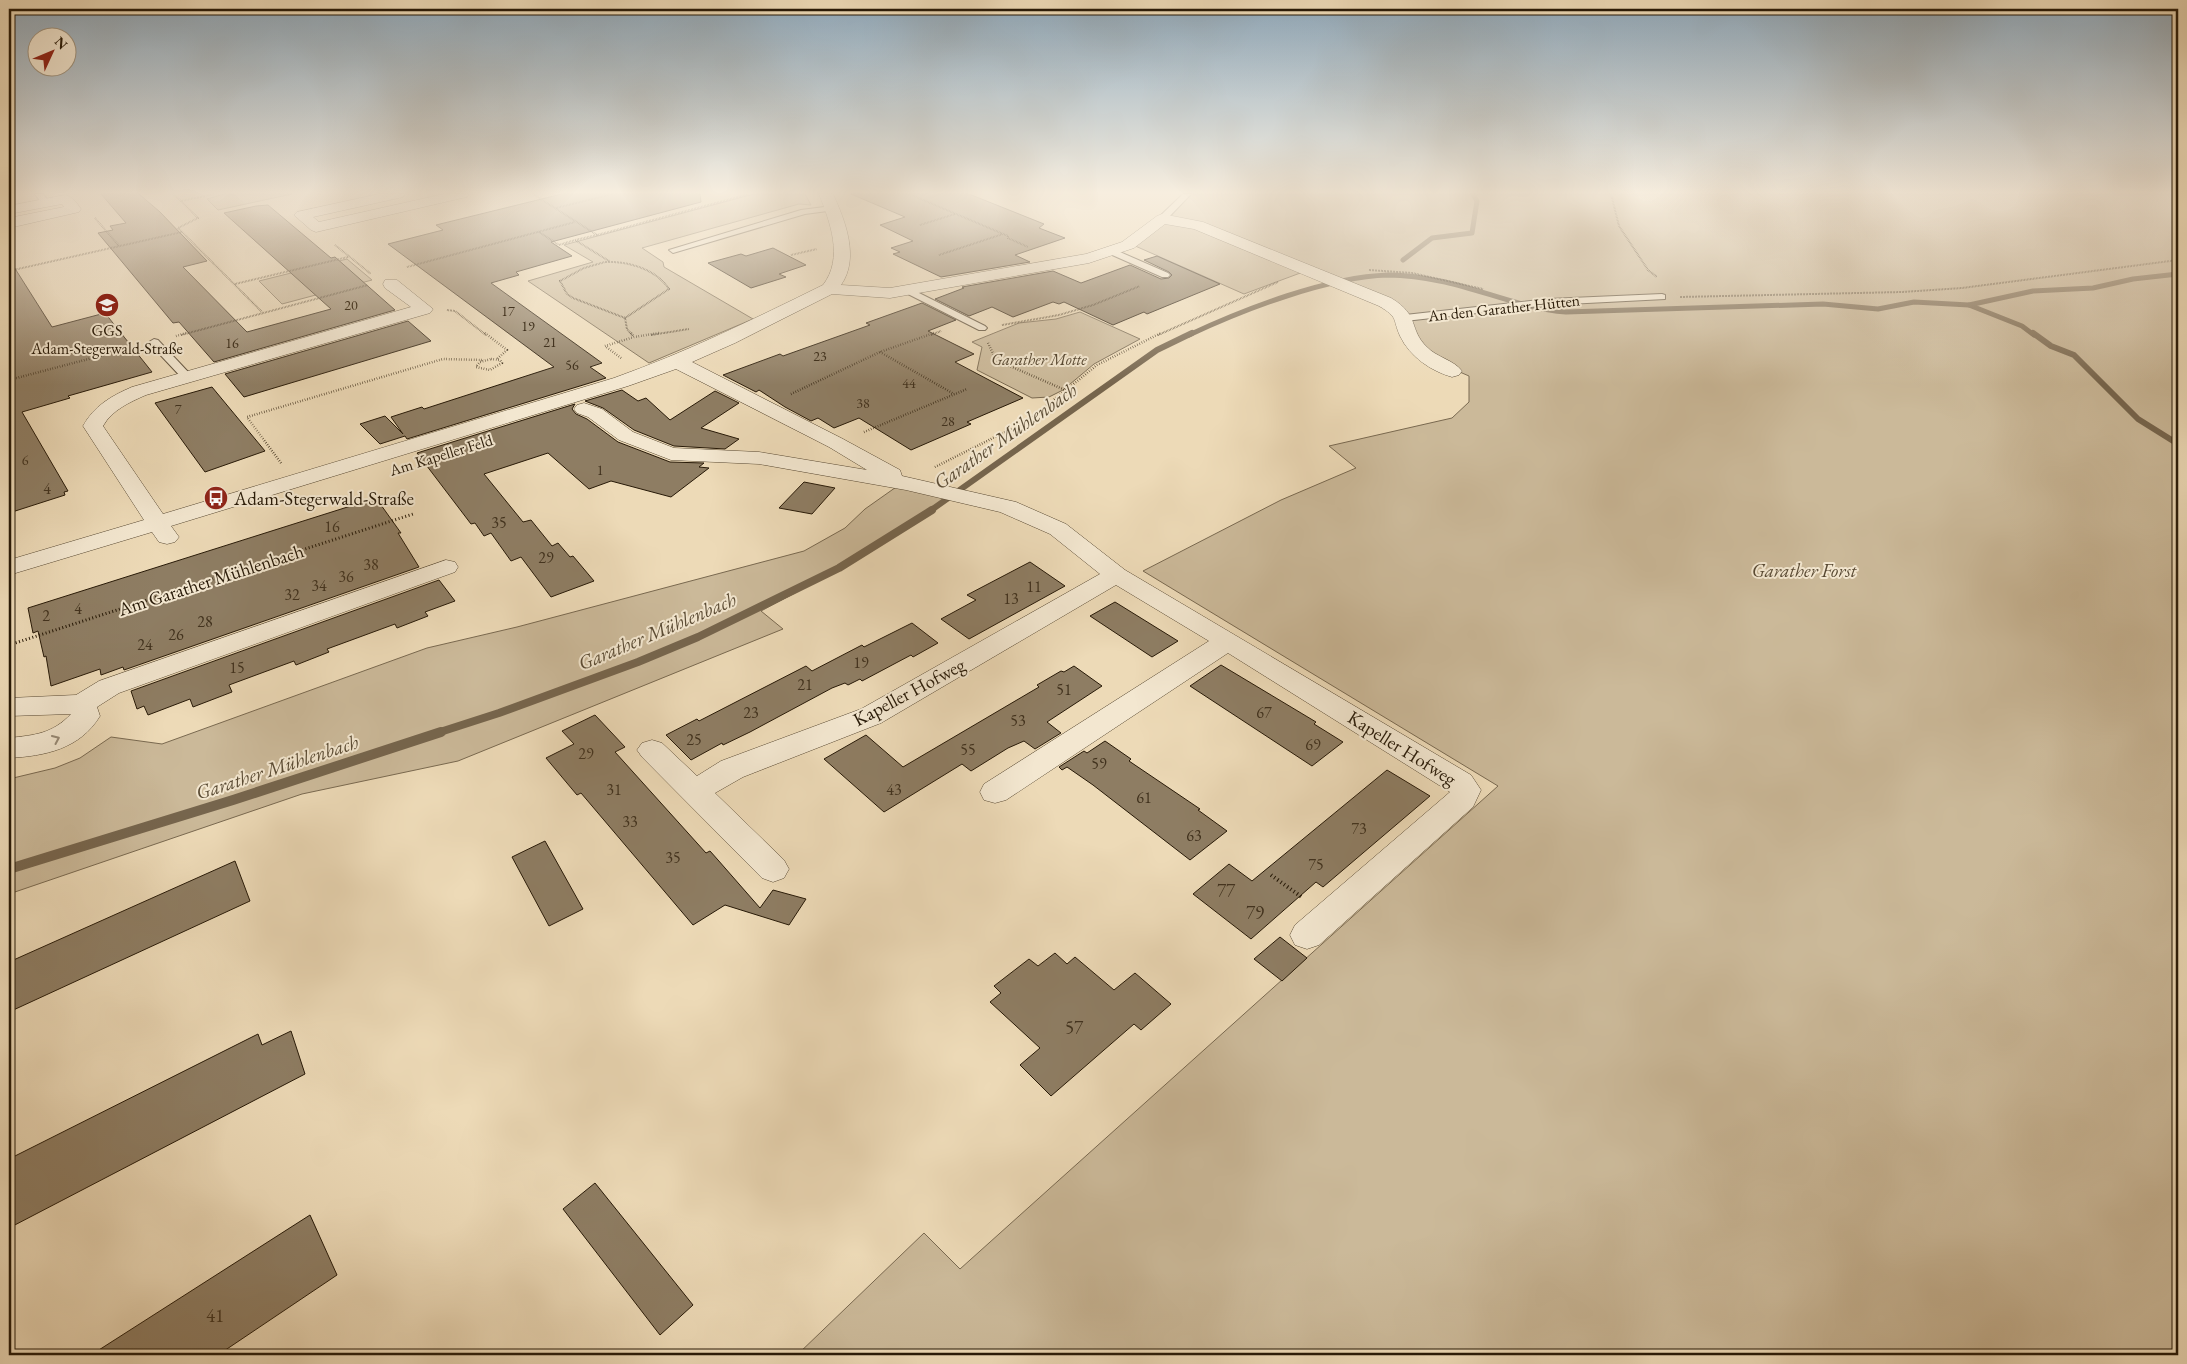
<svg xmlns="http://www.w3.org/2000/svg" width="2187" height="1364" viewBox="0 0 2187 1364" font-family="'EB Garamond',serif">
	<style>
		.green { fill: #cbb999; stroke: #796950 }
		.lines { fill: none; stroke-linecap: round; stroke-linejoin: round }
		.stream-far3 { stroke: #76654d; stroke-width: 5 }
		.stream-far2 { stroke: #76654d; stroke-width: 6 }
		.stream-far1 { stroke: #76654d; stroke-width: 8 }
		.stream { stroke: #76654d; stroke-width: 10 }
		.building { fill: #8e7d63; stroke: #271907 }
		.service-casing { stroke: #584933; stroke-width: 2 }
		.minor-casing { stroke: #584933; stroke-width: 1 }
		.path-far3 { stroke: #271907; stroke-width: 2; stroke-dasharray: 0.5 1; stroke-linecap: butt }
		.path-far2 { stroke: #271907; stroke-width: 2.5; stroke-dasharray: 0.5 2; stroke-linecap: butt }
		.path-far1 { stroke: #271907; stroke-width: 3; stroke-dasharray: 1 2.5; stroke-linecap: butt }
		.path { stroke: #271907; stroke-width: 4; stroke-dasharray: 1 3; stroke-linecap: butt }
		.service { fill: #f3e7d0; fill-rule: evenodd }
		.minor { fill: #f3e7d0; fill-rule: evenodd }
		.oneway { stroke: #978a76 }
		.labels { text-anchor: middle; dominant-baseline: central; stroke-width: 4; stroke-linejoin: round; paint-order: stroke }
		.far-number-label { font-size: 14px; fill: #41321e }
		.far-street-label { font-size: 16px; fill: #271907; stroke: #f3e7d0 }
		.far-poi-label { font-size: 16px; fill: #271907; stroke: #f3e7d0 }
		.far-park-label { font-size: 16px; font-style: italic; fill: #584933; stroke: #f3e7d0 }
		.number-label { font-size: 16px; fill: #41321e }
		.poi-label { font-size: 19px; fill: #271907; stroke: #f3e7d0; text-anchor: start }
		.park-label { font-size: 19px; font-style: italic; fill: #584933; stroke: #f3e7d0 }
		.street-label { font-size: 19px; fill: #271907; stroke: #f3e7d0 }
		.near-number-label { font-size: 19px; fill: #41321e }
		.water-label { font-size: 20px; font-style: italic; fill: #5b4c35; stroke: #f3e7d0 }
	</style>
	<rect width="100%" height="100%" fill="#eddab7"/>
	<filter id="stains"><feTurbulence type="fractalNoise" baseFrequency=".004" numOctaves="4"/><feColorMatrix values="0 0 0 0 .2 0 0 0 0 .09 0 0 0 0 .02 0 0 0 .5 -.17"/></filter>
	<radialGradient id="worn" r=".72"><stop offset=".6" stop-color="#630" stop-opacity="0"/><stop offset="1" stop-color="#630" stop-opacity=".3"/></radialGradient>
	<g class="green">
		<polygon points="224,194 292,194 218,210 207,199"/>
		<polygon points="754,194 805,194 811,205 799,204 642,248 663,262 664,267 753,319 649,363 528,281 593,262 564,245"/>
		<polygon points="1190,194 2178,194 2178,1355 797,1355 924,1233 960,1269 1498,786 1143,571 1281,500 1356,468 1329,446 1452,418 1469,402 1469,376 1439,363 1425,353 1407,316 1311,269 1244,294 1133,245 1165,219"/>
		<polygon points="347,259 372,280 282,304 259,281"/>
		<polygon points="1080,312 1140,339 1094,364 1063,390 1049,397 1032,398 977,370 982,347 972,342 1019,323 1056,319"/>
		<polygon points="899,485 954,496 842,568 761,611 783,629 458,761 302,794 9,894 9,779 55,768 80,758 111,737 162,744 427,648 517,627 804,551 845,528 865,509"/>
	</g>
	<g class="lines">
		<g class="stream-far3">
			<polyline points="1403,260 1432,238 1472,233 1477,201 1473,194"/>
			<polyline points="1969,305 2022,326 2034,335"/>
			<path d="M1189,335C1245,309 1327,277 1388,275C1407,275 1426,278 1445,282C1485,291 1525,309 1566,312L1823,304L1878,309L1914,302L1969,305L2033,291L2093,288L2133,279L2178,274"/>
		</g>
		<g class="stream-far2">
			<polyline points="2033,333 2051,346 2074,355 2138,419 2178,444"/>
			<polyline points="930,511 1157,350 1192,333"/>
		</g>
		<polyline class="stream-far1" points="437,733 499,713 638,662 698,637 839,568 932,510"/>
		<polyline class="stream" points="9,869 233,800 441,732"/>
	</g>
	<g class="building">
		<polygon points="101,194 139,194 160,212 207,261 183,267 247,332 331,309 224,213 256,206 268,205 331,258 335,257 395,310 214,362 179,322 173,323 98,233 113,230 110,226 126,223"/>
		<polygon points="562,194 700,194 701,202 551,242 572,256 516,272 519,275 491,283 602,363 590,367 606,378 407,439 405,436 380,444 360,424 385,416 403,434 391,417 422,407 424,409 554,367 388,244 443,230 436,225"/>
		<polygon points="851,194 969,194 1044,224 1039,228 1065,238 1015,255 1030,262 941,277 893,254 900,252 891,248 913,241 880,225 905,217"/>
		<polygon points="773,248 806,265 779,274 786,277 751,288 708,263 741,254 746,256"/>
		<polygon points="1157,256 1220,284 1147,314 1144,312 1113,325 1064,302 1059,304 1053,302 1013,317 992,307 969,316 935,299 964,288 962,287 1053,271 1081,283 1130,265 1161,279 1169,278 1172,275 1169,272 1144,260"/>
		<polygon points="9,259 52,327 105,313 152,372 68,396 70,398 22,412 68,491 64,492 65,495 9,513"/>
		<polygon points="922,303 956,320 928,331 974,354 955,362 1023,398 967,422 971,424 911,450 859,418 834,428 818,418 811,421 785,407 759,390 756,392 723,375 780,354 783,356 870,325 866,323"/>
		<polygon points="408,321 431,341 244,397 225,374"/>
		<polygon points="212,387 265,451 205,472 155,403"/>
		<polygon points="622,390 638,401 646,398 670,420 715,391 739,403 701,428 739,439 725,449 674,446 634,430 603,408 585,401"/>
		<polygon points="575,404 572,409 576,414 587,419 618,442 670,462 704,463 699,467 709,468 671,497 611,481 589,489 548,453 484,474 523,522 531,520 552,546 558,543 570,557 573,556 594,581 551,597 521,557 511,561 491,533 484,536 475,523 471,524 417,453"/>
		<polygon points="804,482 835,488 812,514 779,508"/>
		<polygon points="376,498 401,533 398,533 419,567 124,670 123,667 101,675 100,669 51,686 46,656 44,657 38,631 33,633 28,608"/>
		<polygon points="1030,562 1065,586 969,639 941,619 976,600 967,595"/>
		<polygon points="439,580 455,601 425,612 428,616 397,628 395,624 327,649 329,652 296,665 294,661 229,685 232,692 193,707 190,699 148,715 144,706 137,709 131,691"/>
		<polygon points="1115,602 1178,641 1152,657 1090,616"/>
		<polygon points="912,623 938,643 913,657 911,655 862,681 860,679 848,685 845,683 832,688 750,732 723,745 722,743 691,760 666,735 697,719 699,721 806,666 812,671 862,645 864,647"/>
		<polygon points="1221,665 1316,722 1314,724 1343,742 1312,766 1190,686"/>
		<polygon points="1074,666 1102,686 1047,722 1061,733 1035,749 1024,741 1008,748 971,771 962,764 884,812 824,759 866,735 903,767 1039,687 1037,685 1061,671 1064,672"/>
		<polygon points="595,715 625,747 615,752 706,853 710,851 718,860 760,908 773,890 806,899 789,925 725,905 693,925 581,793 577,795 546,758 574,744 562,731"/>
		<polygon points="1105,741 1131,759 1129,761 1200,809 1198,810 1227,831 1190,860 1093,785 1067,767 1062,770 1059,767 1084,751 1087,753"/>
		<polygon points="1387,770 1430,796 1323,887 1316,882 1251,939 1193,894 1229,864 1252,881"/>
		<polygon points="545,841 583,909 549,926 512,857"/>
		<polygon points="235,861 250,901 9,1012 9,962"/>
		<polygon points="1280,937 1307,958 1282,981 1254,959"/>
		<polygon points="1055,953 1067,964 1075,957 1114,990 1135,973 1171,1004 1141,1030 1134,1024 1051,1096 1020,1065 1040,1048 990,1002 1001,993 994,986 1029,959 1038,966"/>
		<polygon points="291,1031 305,1074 9,1228 9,1159 258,1034 262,1045"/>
		<polygon points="595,1183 693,1305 660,1335 563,1209"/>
		<polygon points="310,1215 337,1275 218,1355 91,1355"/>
	</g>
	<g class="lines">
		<g class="service-casing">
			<g id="service">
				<polygon points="35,194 43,194 50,203 43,205"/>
				<polygon points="1183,194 1191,194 1165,221 1159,221 1159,217"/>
				<polygon points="832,206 836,208 835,210 805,214 673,253 669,250 801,210"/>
				<polygon points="1113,249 1168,273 1170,275 1168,277 1162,277 1110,254 1110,250"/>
				<polygon points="907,287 985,326 987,328 985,330 979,330 904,292 904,288"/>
				<polygon points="1662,294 1665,295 1665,299 1548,305 1405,321 1400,318 1405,315 1548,299"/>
				<polygon points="154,339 158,340 191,375 192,377 191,379 183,379 150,344 149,342"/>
			</g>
		</g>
		<g class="minor-casing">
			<g id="minor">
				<polygon points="379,194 405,194 403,197 313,217 319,222 444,194 469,194 467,197 462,198 316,232 311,230 294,215 297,212"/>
				<path d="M819,194H833C845,220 860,258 841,285L890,288L1086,254L1122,242L1157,216L1162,214L1203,222L1391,298C1421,316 1408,329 1427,347C1436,357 1454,360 1462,371L1459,375L1452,377C1431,371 1410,357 1400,336C1392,318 1399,318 1379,306L1194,229L1165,224L1134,248L1089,263L890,298L832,294L735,343L692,362L843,439L900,470L902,476L1016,502L1066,524L1125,570L1471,775L1481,790L1473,807L1319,945L1307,949L1295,945L1290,935L1295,925L1450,792L1228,653L1006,800L995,803L984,800L980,792L984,784L1209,641L1116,585L881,723L743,777L715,793L784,860L789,869L784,878L773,882L762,878L642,757L637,750L642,743L652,740L662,743L697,776L721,761L861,709L1100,574L1050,534L1000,512L906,490L759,464L671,460L619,440L588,417L577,413L574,409L577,405L584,403L602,409L633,432L674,448L759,452L867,470L829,447L676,369L628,386L171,526L179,537L175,542L167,544L159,542L152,532L9,575V560L144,520L83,426C94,406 111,396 132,387L411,307L385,288L383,284L385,280H397L433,309L430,313L146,395C130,402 112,410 103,426L163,514L614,378C687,352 754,319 823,285C844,258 830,222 819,194Z"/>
				<path d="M65,195C72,196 77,203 81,209L79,212L9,228V218L64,207L62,204L9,214V206Z"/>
				<path d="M446,560L455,562L458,567L455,572L119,693L97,707L100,716C80,749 45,756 9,758V738C35,735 52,734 71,714L9,716V698L76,695L99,681Z"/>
			</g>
		</g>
		<g class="path-far3">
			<polyline points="173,194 181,201 215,194"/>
			<polyline points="533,194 597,235 575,240 609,261"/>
			<polyline points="909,194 1008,236 1008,238 1028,247"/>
			<polyline points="1611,194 1619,226 1648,270 1657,277"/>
			<polyline points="181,201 198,218 178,228 262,312"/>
			<polyline points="556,208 613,194"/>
			<polyline points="95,218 119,246"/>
			<polyline points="920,225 955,214"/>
			<polyline points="539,232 559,245 575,240"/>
			<polyline points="597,235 749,194"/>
			<polyline points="335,245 371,274"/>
			<polyline points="791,255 817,249"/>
			<polyline points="939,255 1003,234"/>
			<path d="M605,262C628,261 656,269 669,289L625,318L573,298L567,294L560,281L584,268Z"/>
			<polyline points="407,267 575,222"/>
			<polyline points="1369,270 1412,273 1483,289"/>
			<polyline points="9,271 182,232"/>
			<polyline points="235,284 348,257"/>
			<polyline points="1680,297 1902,292 1962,288 2178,260"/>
			<polyline points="447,310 455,311 486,335"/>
			<polyline points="625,318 627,329 632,335"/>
			<polyline points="1002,325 1059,315 1093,305 1140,286"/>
			<polyline points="181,335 368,285"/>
			<polyline points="651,335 689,329"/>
			<polyline points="931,335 941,331"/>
			<polyline points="1158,335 1278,282"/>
		</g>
		<g class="path-far2">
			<polyline points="485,333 507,350 497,359"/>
			<polyline points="631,333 634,337"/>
			<polyline points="176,336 186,333"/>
			<polyline points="988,343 996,360 1065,390"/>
			<polyline points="880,352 954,394"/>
			<polyline points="621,358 605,346 634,337 659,333"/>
			<polygon points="491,359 500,360 502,363 490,370 476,367 480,362"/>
			<polyline points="9,380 134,347"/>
			<polyline points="791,394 880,352 934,333"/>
			<polyline points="864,432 967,389"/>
			<polyline points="281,463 247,417 443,359 484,360"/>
			<polyline points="935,467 1029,420 1097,365 1161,333"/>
		</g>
		<polyline class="path-far1" points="9,645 413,514"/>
		<polyline class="path" points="1271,875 1303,898"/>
		<use href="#service" class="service"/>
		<use href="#minor" class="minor"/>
	</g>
	<defs><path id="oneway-chevron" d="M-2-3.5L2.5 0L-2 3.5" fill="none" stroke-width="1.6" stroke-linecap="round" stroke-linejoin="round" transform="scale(1.25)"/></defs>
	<use class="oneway" href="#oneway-chevron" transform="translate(56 739) rotate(-24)"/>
	<linearGradient id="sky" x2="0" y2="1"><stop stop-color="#8fa9bc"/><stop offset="0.5" stop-color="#f7eedf"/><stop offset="1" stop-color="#f7eedf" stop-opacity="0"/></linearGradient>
	<rect width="2187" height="385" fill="url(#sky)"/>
	<defs>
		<g id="school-disc" transform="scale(1.25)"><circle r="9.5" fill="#8f2418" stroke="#f3e7d0"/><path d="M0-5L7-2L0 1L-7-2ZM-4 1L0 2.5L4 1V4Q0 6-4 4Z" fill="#fff"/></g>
		<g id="bus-disc" transform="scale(1.25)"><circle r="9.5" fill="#8f2418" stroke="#f3e7d0"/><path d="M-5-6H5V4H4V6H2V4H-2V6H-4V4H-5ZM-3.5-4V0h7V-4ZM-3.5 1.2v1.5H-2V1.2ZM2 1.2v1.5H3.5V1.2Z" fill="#fff"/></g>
	</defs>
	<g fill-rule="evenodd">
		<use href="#school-disc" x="107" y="305"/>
		<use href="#bus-disc" x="216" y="498"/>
	</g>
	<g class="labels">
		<g class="far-number-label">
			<text x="351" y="305">20</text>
			<text x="508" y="311">17</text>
			<text x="528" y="326">19</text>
			<text x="550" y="342">21</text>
			<text x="232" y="343">16</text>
			<text x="820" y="356">23</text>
			<text x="572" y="365">56</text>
			<text x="909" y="383">44</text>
			<text x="863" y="403">38</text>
			<text x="178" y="409">7</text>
			<text x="948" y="421">28</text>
			<text x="25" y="460">6</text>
			<text x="600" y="470">1</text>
		</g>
		<g class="far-street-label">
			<text transform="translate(1504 308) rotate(-6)">An den Garather Hütten</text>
			<text transform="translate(441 455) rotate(-17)">Am Kapeller Feld</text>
		</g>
		<g class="far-poi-label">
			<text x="107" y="330">GGS<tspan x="107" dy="18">Adam-Stegerwald-Straße</tspan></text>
		</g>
		<g class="far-park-label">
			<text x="1039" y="359">Garather Motte</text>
		</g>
		<g class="number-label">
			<text x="47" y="488">4</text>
			<text x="499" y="522">35</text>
			<text x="332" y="526">16</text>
			<text x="546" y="557">29</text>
			<text x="371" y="564">38</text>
			<text x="346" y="576">36</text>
			<text x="319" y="585">34</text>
			<text x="1034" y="586">11</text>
			<text x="292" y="594">32</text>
			<text x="1011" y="598">13</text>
			<text x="78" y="608">4</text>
			<text x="46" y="615">2</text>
			<text x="205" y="621">28</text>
			<text x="176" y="634">26</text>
			<text x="145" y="644">24</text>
			<text x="861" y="662">19</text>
			<text x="237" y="667">15</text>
			<text x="805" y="684">21</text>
			<text x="1064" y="689">51</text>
			<text x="751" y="712">23</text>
			<text x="1264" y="712">67</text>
			<text x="1018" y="720">53</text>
			<text x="694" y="739">25</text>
			<text x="1313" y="744">69</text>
			<text x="968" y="749">55</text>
			<text x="586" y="753">29</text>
			<text x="1099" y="763">59</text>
			<text x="614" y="789">31</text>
			<text x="894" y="789">43</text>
			<text x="1144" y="797">61</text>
			<text x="630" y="821">33</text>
			<text x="1359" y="828">73</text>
			<text x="1194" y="835">63</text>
			<text x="673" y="857">35</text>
			<text x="1316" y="864">75</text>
		</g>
		<g class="poi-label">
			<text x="234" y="498">Adam-Stegerwald-Straße</text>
		</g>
		<g class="park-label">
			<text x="1804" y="570">Garather Forst</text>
		</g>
		<g class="street-label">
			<text transform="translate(211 580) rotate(-18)">Am Garather Mühlenbach</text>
			<text transform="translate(909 692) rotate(-28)">Kapeller Hofweg</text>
			<text transform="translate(1402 748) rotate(32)">Kapeller Hofweg</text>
		</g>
		<g class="near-number-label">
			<text x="1226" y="890">77</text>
			<text x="1255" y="912">79</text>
			<text x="1074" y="1027">57</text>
			<text x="215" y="1315">41</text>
		</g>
		<g class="water-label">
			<text transform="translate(1005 436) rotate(-35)">Garather Mühlenbach</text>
			<text transform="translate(657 631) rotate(-23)">Garather Mühlenbach</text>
			<text transform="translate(277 767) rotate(-18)">Garather Mühlenbach</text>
		</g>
	</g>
	<rect width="2187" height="1364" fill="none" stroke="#eddab7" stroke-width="30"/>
	<rect x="10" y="10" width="2167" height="1344" fill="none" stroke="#271907" stroke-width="2.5"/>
	<rect x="15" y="15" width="2157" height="1334" fill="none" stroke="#271907"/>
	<g transform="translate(52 52) rotate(46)"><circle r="24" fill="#f3e7d0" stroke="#a19580"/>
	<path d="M0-4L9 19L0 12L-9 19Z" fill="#8f2418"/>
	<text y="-8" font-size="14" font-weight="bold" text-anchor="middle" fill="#271907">N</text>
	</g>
	<rect width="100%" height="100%" filter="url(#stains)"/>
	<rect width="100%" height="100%" fill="url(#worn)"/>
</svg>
